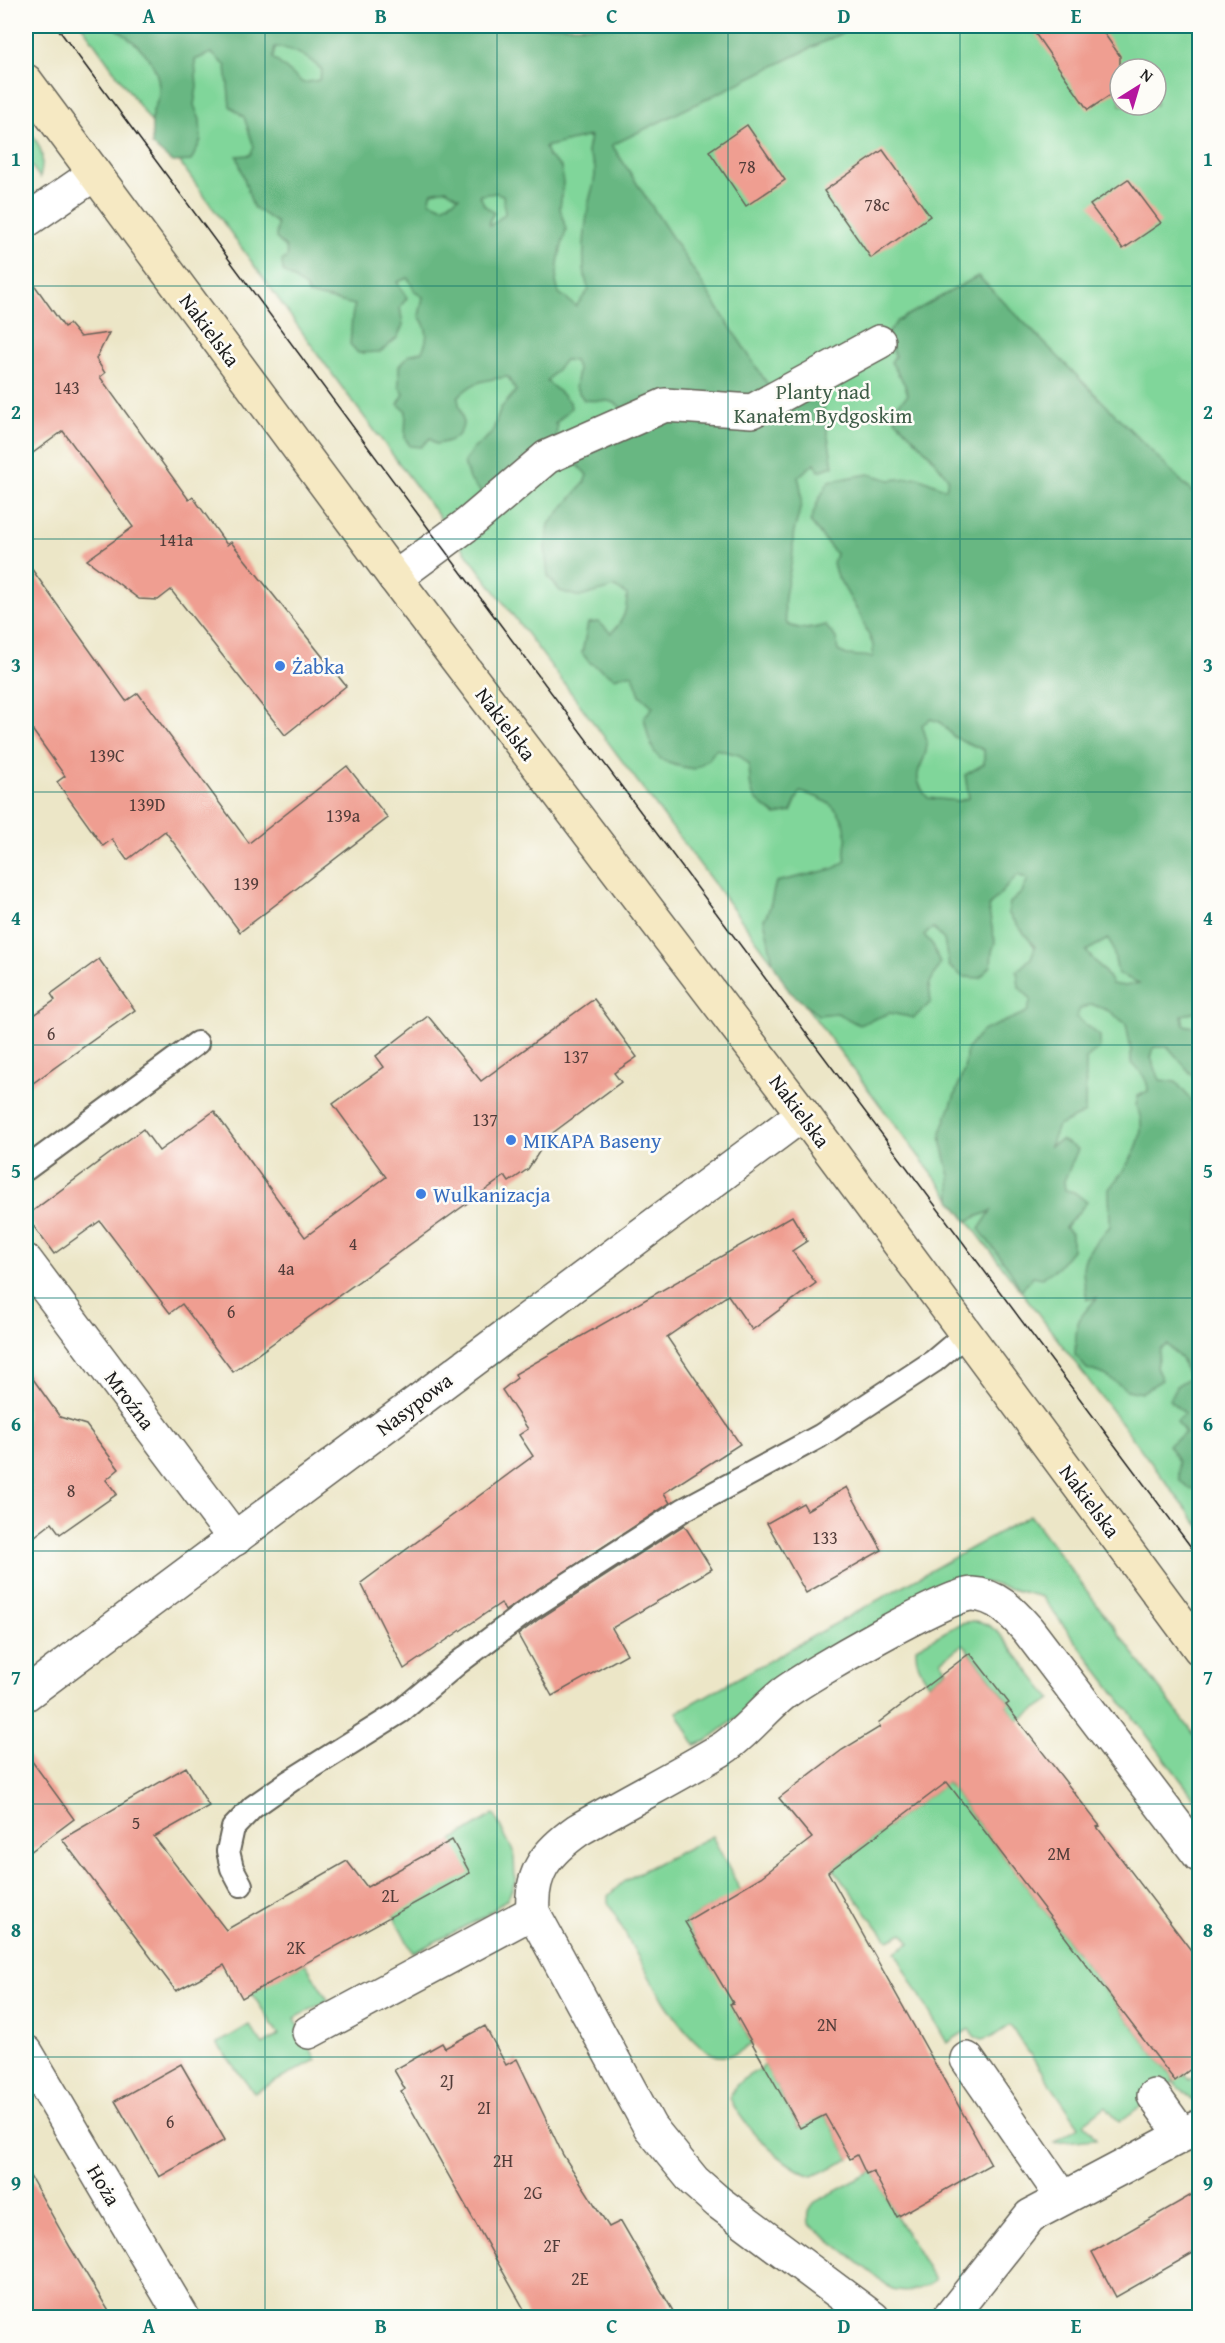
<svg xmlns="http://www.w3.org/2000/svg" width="1225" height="2343" viewBox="0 0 1225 2343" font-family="'Gentium Book Plus',serif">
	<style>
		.green { fill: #80d69a; stroke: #4e795b; stroke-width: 1.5; fill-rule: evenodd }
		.forest { fill: #68b782; stroke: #426a4f; stroke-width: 1.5; fill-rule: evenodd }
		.building { fill: #ef9e91 }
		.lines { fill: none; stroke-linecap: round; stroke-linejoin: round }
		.service-casing { stroke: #656358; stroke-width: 26 }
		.minor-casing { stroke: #656358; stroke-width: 36 }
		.tertiary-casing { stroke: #656358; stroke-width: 36 }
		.secondary-casing { stroke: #656358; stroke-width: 36 }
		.service { stroke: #fff; stroke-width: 22 }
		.minor { stroke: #fff; stroke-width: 33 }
		.tertiary { stroke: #fff; stroke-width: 33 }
		.secondary { stroke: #f6e9c3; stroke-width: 33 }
		.tram { stroke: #1c1c1c; stroke-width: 1.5 }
		.grid { fill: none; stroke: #0f766e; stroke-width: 1.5; stroke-opacity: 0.55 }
		.shop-dot { fill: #3f7fe0; stroke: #fdfcf7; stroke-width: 2 }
		.labels { text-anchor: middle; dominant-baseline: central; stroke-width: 5; stroke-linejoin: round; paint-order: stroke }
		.number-label { font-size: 18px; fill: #513c39 }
		.street-label { font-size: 21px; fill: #1c1c1c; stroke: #fdfcf7 }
		.park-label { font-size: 21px; fill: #3f5d48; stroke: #fdfcf7 }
		.shop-label { font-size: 21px; fill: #366cbe; stroke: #fdfcf7; text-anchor: start }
		.neatline { fill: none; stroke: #0f766e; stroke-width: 2 }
		.grid-label { font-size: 20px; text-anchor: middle; font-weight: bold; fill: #0f766e }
	</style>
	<rect width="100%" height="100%" fill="#fdfcf7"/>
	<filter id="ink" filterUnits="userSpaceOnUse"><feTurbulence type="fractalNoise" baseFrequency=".0167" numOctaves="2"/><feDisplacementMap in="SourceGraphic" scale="12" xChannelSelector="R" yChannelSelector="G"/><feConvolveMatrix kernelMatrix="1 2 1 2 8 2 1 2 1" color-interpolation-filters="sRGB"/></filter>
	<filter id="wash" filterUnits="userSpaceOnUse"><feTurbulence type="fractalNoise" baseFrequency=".008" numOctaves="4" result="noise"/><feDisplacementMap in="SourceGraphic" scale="24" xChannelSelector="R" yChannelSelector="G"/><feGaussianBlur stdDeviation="1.35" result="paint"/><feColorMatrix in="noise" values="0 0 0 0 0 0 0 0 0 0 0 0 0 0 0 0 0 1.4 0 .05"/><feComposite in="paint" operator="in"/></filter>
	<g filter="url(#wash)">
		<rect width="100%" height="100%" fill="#ece6c7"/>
		<g class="green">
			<path d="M82,26H1199V1526L880,1105L338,382ZM1120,69H1156V105H1120Z"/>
			<path d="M26,125C40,145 46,153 40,178L26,158Z"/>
			<polygon points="1030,1515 1199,1741 1199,1804 1042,1597 984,1582 733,1721 706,1741 695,1745 677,1712"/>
			<path d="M973,1621C985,1621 993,1628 1001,1635L1051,1699L1018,1721L1006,1705L1009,1702L963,1644L941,1661L947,1670L929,1684C921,1671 915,1663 916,1648L961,1623Z"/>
			<polygon points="947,1782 1174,2080 1185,2073 1190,2080 1199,2073 1199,2102 1192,2100 1174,2081 1119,2122 1106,2106 1084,2123 1096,2139 1054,2143 1079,2126 1010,2025 992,2037 982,2040 975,2037 969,2029 947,2043 895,1952 910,1943 903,1933 889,1940 885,1937 833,1868"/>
			<polygon points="494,1814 514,1853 515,1882 508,1898 484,1917 413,1953 393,1914 452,1840"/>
			<path d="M712,1836L743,1895L720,1902L685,1922L712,1968L739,1999L731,2004L752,2044C742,2050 731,2058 719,2056C683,2051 626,1934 608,1902V1896L623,1882L640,1872Z"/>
			<polygon points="305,1963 328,2000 295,2018 316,2060 254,2093 217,2044 249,2025 263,2045 279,2035 251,1992"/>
			<path d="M765,2065L799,2128L825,2115L850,2159L813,2176C784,2168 742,2125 730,2098C735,2079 751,2076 765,2065Z"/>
			<path d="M873,2171L897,2217L935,2280C920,2290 910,2293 892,2289L809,2224C808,2215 808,2209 815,2202Z"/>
		</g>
		<path class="forest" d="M113,26H856L612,145L772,391L823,381V406L833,466L819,471L815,463L798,477C805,499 800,510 794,531C792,540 794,550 792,559C789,581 780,601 787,624C800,630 811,630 825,625L836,638L838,651L847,655L873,657V645L860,615L836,574L833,563L836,554L810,522L818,501L829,481L869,474L890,480L918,477L946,489L948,478L931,456L895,419L899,403L908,395L905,385L891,362L895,356L887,335L897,321L978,276L1199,499L1200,1007L1193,1013L1182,1015L1184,1025L1199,1028V1075L1194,1077L1168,1047H1154L1151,1058L1160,1080L1176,1082L1199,1109V1488L1190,1489C1175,1478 1180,1479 1178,1463C1177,1457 1171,1450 1168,1445L1185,1433L1177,1421L1184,1413L1169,1400L1176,1386L1189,1378L1181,1359L1167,1345L1160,1349L1156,1367L1162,1380L1141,1393L1127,1390L1105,1375L1087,1369L1075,1355C1077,1321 1073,1324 1097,1298L1087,1299C1079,1256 1082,1259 1110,1226L1109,1189C1127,1167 1152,1135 1136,1106L1138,1096L1148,1091C1148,1079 1140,1070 1131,1063V1050L1126,1024L1109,1011L1091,1004L1080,1009L1076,1017L1100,1036V1048L1086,1059L1085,1113L1058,1126L1050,1146L1061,1140L1078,1149L1064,1181L1065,1190L1074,1192L1087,1202L1065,1228L1072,1234V1250L1057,1268L1042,1278L1033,1276L1021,1291L1010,1270L979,1229L991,1211L967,1221L951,1200L950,1176L942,1144L941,1132L964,1070L967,1049L982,1031L1027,1012L1031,999L1019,987L1017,971L1031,958L1035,947L1008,913L1010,903L1022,892L1028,879L1018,875L988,907L995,942L992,952L991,966L980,978L963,977L949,966L944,940L933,928L924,935L933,945L940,964L929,985L931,1002L914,1018L890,1013L859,1025L837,1013L818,1015L789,991L773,963L764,919C772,908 772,895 776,882L833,869L846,861C842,847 848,844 846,833C843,807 822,797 800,792L791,812L776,815C749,796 751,797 749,764L739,755L716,749L709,759L694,769C654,763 652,756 644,717L653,707L640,695L633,675L626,674L615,678L589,662L582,653L588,623L599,622L611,633C623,621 627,612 627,595L615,587L580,597L560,591L548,576L545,548L549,524L584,483L587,475L574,461L623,410C614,397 598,402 584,400L575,387L578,370L574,361L565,360L547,381L570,402L571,408L555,424L557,426L556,441L483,494L469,479L464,462L472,450L492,433L501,408L516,391L508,377C486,380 474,380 458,397C458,405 463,414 463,421C464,437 448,443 435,444L430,438L421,447L410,446L405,438L406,411L398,404L404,394L399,386V366L409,355L422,351C429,338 428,328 419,316L423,297L415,292L408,278L397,282L407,298L400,307L403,325L397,338L380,352L358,353L350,344C352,331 350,317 355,305L308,294L306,288L283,271L282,261L288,256L286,248L276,238L277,223L253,207L237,156L250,155L254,147L244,117L230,106L226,66L211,53L195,60L197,87L194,105L200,120L201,140L191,161L172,162L152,145C152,134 151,122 153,111C155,105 159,100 159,93C161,61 136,43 113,26ZM275,47C295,49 308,57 322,70L319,80L303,83L273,58ZM590,136L587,152C590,157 595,163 595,169C596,181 591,191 589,202C585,226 579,268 589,290L576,306L559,293L556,282L559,257L566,230L560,208L563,183L561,167L548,156L545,147ZM446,189L459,197L443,207L429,201L432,192ZM496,193L503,195L505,214L490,226L489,221L494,213L484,205L480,195ZM930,719L940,722L954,737L984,750V764L965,775L969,798L959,801L928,798C906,771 926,769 927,744C927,738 924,731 922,725ZM1108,939L1112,945L1118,974L1139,983L1125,986L1112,984C1105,968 1096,964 1086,951Z"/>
		<g id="blocks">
			<g class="building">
				<polygon points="1030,26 1099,26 1120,56 1120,89 1088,110"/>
				<polygon points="747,125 785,180 746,206 709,151"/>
				<polygon points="883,150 930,216 871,258 824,191"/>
				<polygon points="1128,179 1161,223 1123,249 1090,205"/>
				<polygon points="26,273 64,327 69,324 80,337 109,333 96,359 105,373 100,377 189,500 193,497 227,545 231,542 346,686 285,735 171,590 158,600 139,599 87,560 133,527 63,431 26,458"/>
				<polygon points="26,561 126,701 138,693 249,843 347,766 388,818 240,932 165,831 127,860 112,839 103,846 57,782 65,776 26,721"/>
				<polygon points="99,959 135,1010 26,1088 26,1021 55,1000 51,994"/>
				<polygon points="594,999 637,1057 614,1073 621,1082 550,1135 528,1169 509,1182 505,1176 233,1372 182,1304 170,1313 100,1221 54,1254 26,1216 143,1129 159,1151 214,1111 305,1237 386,1177 333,1104 384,1067 376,1056 428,1016 481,1081"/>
				<polygon points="792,1216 807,1241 792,1251 816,1283 752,1330 728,1295 667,1337 740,1444 664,1493 670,1503 505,1611 501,1603 404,1669 361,1583 533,1456 519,1435 528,1429 502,1390 517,1378 515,1374"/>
				<polygon points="26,1369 60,1417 86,1425 119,1469 106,1480 117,1494 60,1534 52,1523 26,1543"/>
				<polygon points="847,1487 882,1550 806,1593 767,1523 803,1503 807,1510"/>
				<polygon points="684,1525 712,1569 612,1628 627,1654 552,1696 518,1635 539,1619"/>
				<polygon points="970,1653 1009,1703 1006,1705 1100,1826 1097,1827 1200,1962 1200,2062 1175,2081 947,1782 828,1872 991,2164 897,2217 873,2171 866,2174 857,2155 850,2159 825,2115 800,2128 730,2004 733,2003 685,1922 761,1877 812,1838 779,1798 842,1750 880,1727 878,1723"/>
				<polygon points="26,1753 74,1819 26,1855"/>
				<polygon points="186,1767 209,1806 154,1837 226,1930 347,1861 367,1887 452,1840 470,1873 242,1998 224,1965 176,1991 62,1839"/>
				<polygon points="485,2026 506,2065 517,2059 563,2155 609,2227 621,2221 677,2318 529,2318 401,2091 405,2089 394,2070 442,2043 445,2048"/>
				<polygon points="181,2064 225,2140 159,2177 115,2101"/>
				<polygon points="26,2169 70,2247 113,2318 26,2318"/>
				<polygon points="1200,2190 1200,2249 1116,2297 1092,2252"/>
			</g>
		</g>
	</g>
	<g filter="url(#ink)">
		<use href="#blocks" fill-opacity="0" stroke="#656358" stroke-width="1.5"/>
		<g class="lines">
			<g class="service-casing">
				<g id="service">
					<polyline points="26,1169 197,1043"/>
					<polyline points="241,1885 232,1868 228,1851 233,1828 253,1807 290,1781 400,1712 458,1663 531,1608 683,1510 820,1436 934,1361 966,1334"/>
				</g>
			</g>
			<g class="minor-casing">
				<g id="minor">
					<polyline points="26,221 93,175"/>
					<polyline points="395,578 468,524 547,457 665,405 752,411 879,342"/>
					<polyline points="26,1261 235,1539"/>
					<polyline points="309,2032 533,1912"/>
					<polyline points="26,2052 183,2318"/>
					<polyline points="967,2059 1063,2198"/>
					<polyline points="1154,2096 1182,2135"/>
					<path d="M873,2318L718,2202L694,2181L650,2127L533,1912C530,1872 547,1852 578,1830C626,1802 675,1777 722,1749C745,1734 762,1711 783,1694C806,1676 950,1593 972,1594C997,1595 1013,1613 1028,1630L1200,1856"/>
					<polyline points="949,2318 1030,2216 1200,2126"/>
				</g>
			</g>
			<g class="tertiary-casing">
				<polyline id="tertiary" points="26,1694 803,1114"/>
			</g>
			<g class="secondary-casing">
				<polyline id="secondary" points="26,81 395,578 803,1114 1200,1649"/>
			</g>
			<use href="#service" class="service"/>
			<use href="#minor" class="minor"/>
			<use href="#tertiary" class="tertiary"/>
			<use href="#secondary" class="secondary"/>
			<polyline class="tram" points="56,26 440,544 1200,1559"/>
		</g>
	</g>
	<path class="grid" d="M265,26V2318M497,26V2318M728,26V2318M960,26V2318M26,286H1200M26,539H1200M26,792H1200M26,1045H1200M26,1298H1200M26,1551H1200M26,1804H1200M26,2057H1200"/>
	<g class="shop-dot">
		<circle cx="280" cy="666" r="6"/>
		<circle cx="511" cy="1140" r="6"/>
		<circle cx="421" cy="1194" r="6"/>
	</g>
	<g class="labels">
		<g class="number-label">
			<text x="747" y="166">78</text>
			<text x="877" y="204">78c</text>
			<text x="67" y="387">143</text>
			<text x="176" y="539">141a</text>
			<text x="107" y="755">139C</text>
			<text x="147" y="804">139D</text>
			<text x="343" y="815">139a</text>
			<text x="246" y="883">139</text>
			<text x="51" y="1033">6</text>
			<text x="576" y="1056">137</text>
			<text x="485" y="1119">137</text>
			<text x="353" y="1243">4</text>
			<text x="286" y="1268">4a</text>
			<text x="231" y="1311">6</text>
			<text x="71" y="1490">8</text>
			<text x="825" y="1537">133</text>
			<text x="136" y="1822">5</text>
			<text x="1059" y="1853">2M</text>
			<text x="390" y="1895">2L</text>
			<text x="296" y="1947">2K</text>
			<text x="827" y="2024">2N</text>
			<text x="447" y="2080">2J</text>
			<text x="484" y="2107">2I</text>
			<text x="170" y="2121">6</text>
			<text x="503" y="2160">2H</text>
			<text x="533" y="2192">2G</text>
			<text x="552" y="2245">2F</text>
			<text x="580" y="2278">2E</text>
		</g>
		<g class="street-label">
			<text transform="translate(210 330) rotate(53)">Nakielska</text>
			<text transform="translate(506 724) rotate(53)">Nakielska</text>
			<text transform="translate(800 1111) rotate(53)">Nakielska</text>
			<text transform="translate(130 1400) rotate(53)">Mroźna</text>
			<text transform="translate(414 1404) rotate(-37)">Nasypowa</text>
			<text transform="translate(1090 1501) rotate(53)">Nakielska</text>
			<text transform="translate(104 2185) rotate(59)">Hoża</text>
		</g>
		<g class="park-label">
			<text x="823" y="391">Planty nad<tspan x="823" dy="24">Kanałem Bydgoskim</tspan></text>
		</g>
		<g class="shop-label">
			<text x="292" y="666">Żabka</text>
			<text x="523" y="1140">MIKAPA Baseny</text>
			<text x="433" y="1194">Wulkanizacja</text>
		</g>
	</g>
	<rect width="1225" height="2343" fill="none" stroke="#fdfcf7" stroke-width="66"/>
	<g transform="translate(1138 87) rotate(37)"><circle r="28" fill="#fdfcf7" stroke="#a3a29f" stroke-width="1.5"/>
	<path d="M0-4.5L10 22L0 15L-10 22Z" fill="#b5179e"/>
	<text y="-9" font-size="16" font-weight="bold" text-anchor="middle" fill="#1c1c1c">N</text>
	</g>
	<rect x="33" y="33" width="1159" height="2277" class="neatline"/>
	<g class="grid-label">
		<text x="149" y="23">A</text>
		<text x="381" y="23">B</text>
		<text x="612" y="23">C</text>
		<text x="844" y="23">D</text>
		<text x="1076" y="23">E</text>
		<text x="16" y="166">1</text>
		<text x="1208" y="166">1</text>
		<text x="16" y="419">2</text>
		<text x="1208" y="419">2</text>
		<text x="16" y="672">3</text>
		<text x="1208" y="672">3</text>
		<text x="16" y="925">4</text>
		<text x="1208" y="925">4</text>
		<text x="16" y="1178">5</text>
		<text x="1208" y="1178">5</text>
		<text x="16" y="1431">6</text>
		<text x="1208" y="1431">6</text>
		<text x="16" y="1684">7</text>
		<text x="1208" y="1684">7</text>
		<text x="16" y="1937">8</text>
		<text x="1208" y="1937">8</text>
		<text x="16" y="2190">9</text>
		<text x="1208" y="2190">9</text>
		<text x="149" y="2333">A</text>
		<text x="381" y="2333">B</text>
		<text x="612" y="2333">C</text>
		<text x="844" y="2333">D</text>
		<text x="1076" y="2333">E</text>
	</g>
</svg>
